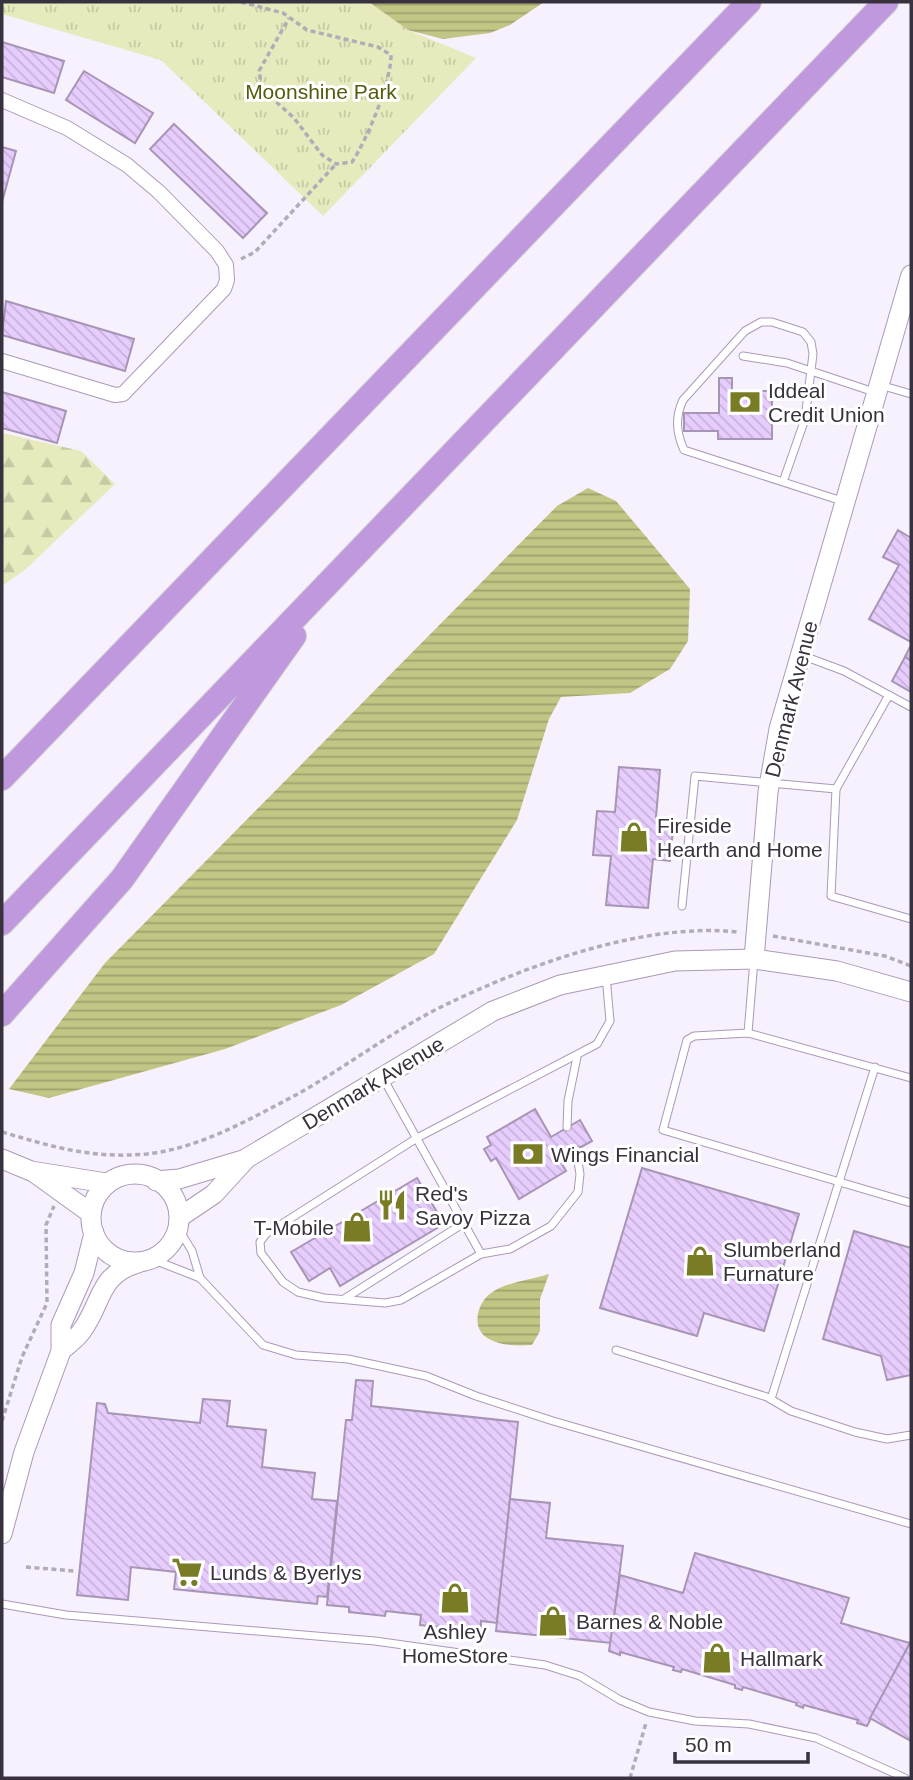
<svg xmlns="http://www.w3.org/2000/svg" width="913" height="1780" viewBox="0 0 913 1780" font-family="Arial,sans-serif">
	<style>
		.forest { fill: url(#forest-firs) }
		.park { fill: url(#park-tufts) }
		.water { fill: url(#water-rules) }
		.building { fill: url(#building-back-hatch); stroke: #a795b5; stroke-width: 2 }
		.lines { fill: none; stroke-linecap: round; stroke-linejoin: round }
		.lane-casing { stroke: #aa99b8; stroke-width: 9 }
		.street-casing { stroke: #aa99b8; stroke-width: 16 }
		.secondary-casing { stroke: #aa99b8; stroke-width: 21 }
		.highway-casing { stroke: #d3d2d5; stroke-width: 26 }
		.path { stroke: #b2abb8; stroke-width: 3.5; stroke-dasharray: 5 3.5; stroke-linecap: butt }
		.lane { stroke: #fff; stroke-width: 7 }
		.street { stroke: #fff; stroke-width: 14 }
		.secondary { stroke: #fff; stroke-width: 19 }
		.highway { stroke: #bf98dd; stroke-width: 24 }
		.labels { text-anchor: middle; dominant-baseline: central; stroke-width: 6; stroke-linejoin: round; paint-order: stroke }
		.park-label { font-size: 21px; fill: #585a0c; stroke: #fff }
		.poi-label { font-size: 21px; fill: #38313e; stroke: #fff; text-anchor: start }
		.street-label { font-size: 21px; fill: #38313e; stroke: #fff }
	</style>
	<defs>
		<pattern id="forest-firs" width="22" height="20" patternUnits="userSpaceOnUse" patternTransform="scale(1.75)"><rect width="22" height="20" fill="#e6eabc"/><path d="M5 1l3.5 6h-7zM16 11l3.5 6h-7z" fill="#c6c9a3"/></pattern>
		<pattern id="park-tufts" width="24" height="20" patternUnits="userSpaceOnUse" patternTransform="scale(1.75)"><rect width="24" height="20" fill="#e6eabc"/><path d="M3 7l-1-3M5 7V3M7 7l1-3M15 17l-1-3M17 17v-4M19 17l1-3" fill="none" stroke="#c6c9a3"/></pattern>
		<pattern id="water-rules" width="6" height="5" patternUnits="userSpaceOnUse" patternTransform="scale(1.75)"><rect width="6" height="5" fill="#c2c684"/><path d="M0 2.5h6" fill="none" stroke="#9fa16d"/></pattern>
		<pattern id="building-back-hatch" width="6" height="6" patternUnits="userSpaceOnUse" patternTransform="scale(1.75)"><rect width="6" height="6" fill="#e7cdfd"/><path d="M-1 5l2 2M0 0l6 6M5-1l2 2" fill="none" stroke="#c7b0da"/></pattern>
	</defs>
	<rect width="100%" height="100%" fill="#f7f0fd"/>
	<polygon class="forest" points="2,433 81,451 115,484 26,569 2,586"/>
	<polygon class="park" points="2,2 369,2 408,30 476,58 323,216 161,60 2,14"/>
	<g class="water">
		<polygon points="369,2 544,2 510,25 490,33 443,39 408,30"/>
		<polygon points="588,488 616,501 690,589 688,641 670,669 630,693 561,697 549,719 517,820 434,954 341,1005 225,1049 49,1098 9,1089 105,963 557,506"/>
		<path d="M549,1274L540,1299V1331L532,1345C518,1346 501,1346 489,1339C470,1329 477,1303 491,1293C506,1282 531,1280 549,1274Z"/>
	</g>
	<g class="building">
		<polygon points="2,42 64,61 54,93 2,77"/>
		<polygon points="84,71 153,113 135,143 66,100"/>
		<polygon points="174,124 267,213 243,238 150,149"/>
		<polygon points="2,147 16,151 2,202"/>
		<polygon points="6,301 134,339 125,371 2,335"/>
		<polygon points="719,378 732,378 732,391 772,391 772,439 718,439 718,431 684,431 684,413 719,413"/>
		<polygon points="2,392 66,411 57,443 2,428"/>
		<polygon points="898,530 911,538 911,642 869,619 899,565 883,557"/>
		<polygon points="911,645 911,661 905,657"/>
		<polygon points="905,657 911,661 911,692 892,681"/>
		<polygon points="619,767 660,770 656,817 674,819 670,861 653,859 648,908 606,905 611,856 593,855 597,811 615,812"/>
		<polygon points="535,1109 551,1137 580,1120 592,1141 559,1159 566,1171 519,1199 496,1158 491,1161 484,1149 491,1145 487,1137"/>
		<polygon points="642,1168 799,1214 764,1331 704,1313 697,1336 600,1308"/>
		<polygon points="417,1178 444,1224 340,1286 330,1268 309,1281 291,1252"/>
		<polygon points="854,1231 911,1248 911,1375 887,1380 881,1356 823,1339"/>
		<polygon points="356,1380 373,1381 371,1406 518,1422 497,1623 481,1621 481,1631 420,1625 421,1615 386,1611 385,1616 349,1612 349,1607 327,1605 346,1420 352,1420"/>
		<polygon points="203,1399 230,1401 227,1426 266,1430 262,1467 315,1473 312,1499 337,1501 327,1597 318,1596 317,1604 174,1589 176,1572 131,1567 128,1600 77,1595 97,1403 105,1404 108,1413 200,1423"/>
		<polygon points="510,1499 550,1503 546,1538 623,1546 611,1643 496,1631"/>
		<polygon points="695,1553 849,1598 841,1623 910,1643 867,1726 857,1723 858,1720 804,1705 803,1708 796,1705 797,1703 743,1687 742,1690 735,1688 735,1685 682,1669 681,1672 673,1670 674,1667 620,1652 620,1655 609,1651 620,1575 683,1593"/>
		<polygon points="911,1641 911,1741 870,1718"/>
	</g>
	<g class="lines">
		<g class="lane-casing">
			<g id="lane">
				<polyline points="743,356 787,363 877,393"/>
				<polyline points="880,385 911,394"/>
				<path d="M783,482L805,419L813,354L811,342L803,332L772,322H761L745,331L683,400C675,417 676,432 684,450L845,502"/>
				<polyline points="801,655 844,671 911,707"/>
				<polyline points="889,695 836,789 831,896 911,919"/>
				<polyline points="682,906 695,776 836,789"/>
				<polyline points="748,1033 754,960"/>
				<polyline points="383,1078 481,1254"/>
				<polyline points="911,1078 748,1033 694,1036 687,1040 663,1130 911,1203"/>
				<polyline points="567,1127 568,1101 577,1057"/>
				<polyline points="576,1150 580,1174 578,1192 551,1226 510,1249 481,1254 401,1300 385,1303 324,1298 298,1292 283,1282 261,1253 260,1242 266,1234 417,1138 597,1044 610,1021 606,976"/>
				<polyline points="178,1228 192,1251 200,1278"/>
				<polyline points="149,1258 200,1278 263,1345 296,1355 348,1359 426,1376 476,1396 553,1421 911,1524"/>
				<polyline points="344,1299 464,1223"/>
				<polyline points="616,1350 767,1397 791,1411 855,1432 887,1439 911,1435"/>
				<polyline points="771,1399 875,1067"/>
				<polyline points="2,1604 66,1615 375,1641 545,1665 580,1676 620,1700 649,1712 695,1721 749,1724 816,1738 905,1778"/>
			</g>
		</g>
		<g class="street-casing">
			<polyline id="street" points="2,100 67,128 127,165 159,192 217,251 226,265 227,280 224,289 123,394 115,395 2,361"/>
		</g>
		<g class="secondary-casing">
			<g id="secondary">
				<polyline points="754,959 768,792 779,729 911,275"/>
				<polyline points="2,1159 31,1171 106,1183"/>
				<polyline points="35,1173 89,1212"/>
				<circle cx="135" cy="1218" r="44"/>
				<polyline points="156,1181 179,1179 246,1159"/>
				<polyline points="180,1217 214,1194 247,1158 493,1011 560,985 675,961 754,959 837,971 911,992"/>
				<path d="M61,1351C67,1345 76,1339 81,1332C103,1303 97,1275 138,1263"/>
				<polyline points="2,1534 24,1452 61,1351 61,1325 84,1273 94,1233"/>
			</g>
		</g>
		<g class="highway-casing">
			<g id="highway">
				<polyline points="2,778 749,2"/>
				<polyline points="2,923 886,2"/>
				<polyline points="2,1014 122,879 294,636"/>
			</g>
		</g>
		<g class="path">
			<path d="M241,2L283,13L307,30L378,47L391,55C391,82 367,140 352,162L336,164L322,155L294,118L262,89L259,71L289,18"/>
			<polyline points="241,259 255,252 336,164"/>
			<polyline points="773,936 885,956 911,966"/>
			<path d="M2,1132C53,1147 93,1159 147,1154C200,1148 248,1120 294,1096C345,1068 392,1031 443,1006C527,965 644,922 738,932"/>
			<polyline points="2,1421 22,1357 47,1303 46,1225 54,1206"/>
			<polyline points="26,1567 74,1571"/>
			<polyline points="630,1778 646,1723"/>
		</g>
		<use href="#lane" class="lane"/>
		<use href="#street" class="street"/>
		<use href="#secondary" class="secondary"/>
		<use href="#highway" class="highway"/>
	</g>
	<defs>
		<g id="bank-bare" transform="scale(2.415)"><path d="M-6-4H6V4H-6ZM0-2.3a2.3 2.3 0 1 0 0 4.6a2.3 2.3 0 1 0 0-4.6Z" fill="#797c25" stroke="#fff" stroke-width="2.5" paint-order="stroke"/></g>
		<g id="shop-bare" transform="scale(2.415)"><path d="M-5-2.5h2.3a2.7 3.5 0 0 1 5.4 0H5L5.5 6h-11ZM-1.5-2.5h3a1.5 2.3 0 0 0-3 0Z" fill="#797c25" stroke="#fff" stroke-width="2.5" paint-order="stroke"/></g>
		<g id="restaurant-bare" transform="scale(2.415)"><path d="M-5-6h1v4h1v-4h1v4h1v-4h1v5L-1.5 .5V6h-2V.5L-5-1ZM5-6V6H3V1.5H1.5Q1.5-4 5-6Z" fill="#797c25" stroke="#fff" stroke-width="2.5" paint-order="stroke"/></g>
		<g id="supermarket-bare" transform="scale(2.415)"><path d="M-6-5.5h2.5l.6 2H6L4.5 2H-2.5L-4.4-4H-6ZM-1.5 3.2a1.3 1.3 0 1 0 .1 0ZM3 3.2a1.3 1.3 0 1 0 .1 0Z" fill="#797c25" stroke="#fff" stroke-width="2.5" paint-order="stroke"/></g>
	</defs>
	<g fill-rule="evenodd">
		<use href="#bank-bare" x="745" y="402"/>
		<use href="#shop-bare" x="634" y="837"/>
		<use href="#bank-bare" x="528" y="1154"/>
		<use href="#restaurant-bare" x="392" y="1205"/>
		<use href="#shop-bare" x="357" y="1227"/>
		<use href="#shop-bare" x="700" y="1261"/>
		<use href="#supermarket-bare" x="187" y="1572"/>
		<use href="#shop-bare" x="455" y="1598"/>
		<use href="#shop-bare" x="553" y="1621"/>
		<use href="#shop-bare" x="717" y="1658"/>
	</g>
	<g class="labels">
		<g class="park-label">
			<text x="321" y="91">Moonshine Park</text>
		</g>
		<g class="poi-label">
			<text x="768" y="390">Iddeal<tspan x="768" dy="24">Credit Union</tspan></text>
			<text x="657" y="825">Fireside<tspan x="657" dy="24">Hearth and Home</tspan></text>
			<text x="551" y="1154">Wings Financial</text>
			<text x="415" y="1193">Red's<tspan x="415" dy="24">Savoy Pizza</tspan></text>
			<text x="334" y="1227" text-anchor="end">T-Mobile</text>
			<text x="723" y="1249">Slumberland<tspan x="723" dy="24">Furnature</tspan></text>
			<text x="210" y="1572">Lunds &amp; Byerlys</text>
			<text x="576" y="1621">Barnes &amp; Noble</text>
			<text x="455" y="1631" text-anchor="middle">Ashley<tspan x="455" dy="24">HomeStore</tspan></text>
			<text x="740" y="1658">Hallmark</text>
		</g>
		<g class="street-label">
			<text transform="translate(791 699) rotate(-76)">Denmark Avenue</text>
			<text transform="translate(373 1083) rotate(-31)">Denmark Avenue</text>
		</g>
	</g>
	<rect width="913" height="1780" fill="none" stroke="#38313e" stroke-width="7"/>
	<path d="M675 1752v10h133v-10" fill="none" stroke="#38313e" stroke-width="3.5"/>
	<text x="685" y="1752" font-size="21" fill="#38313e" stroke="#ffffff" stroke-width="5" paint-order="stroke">50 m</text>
</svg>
